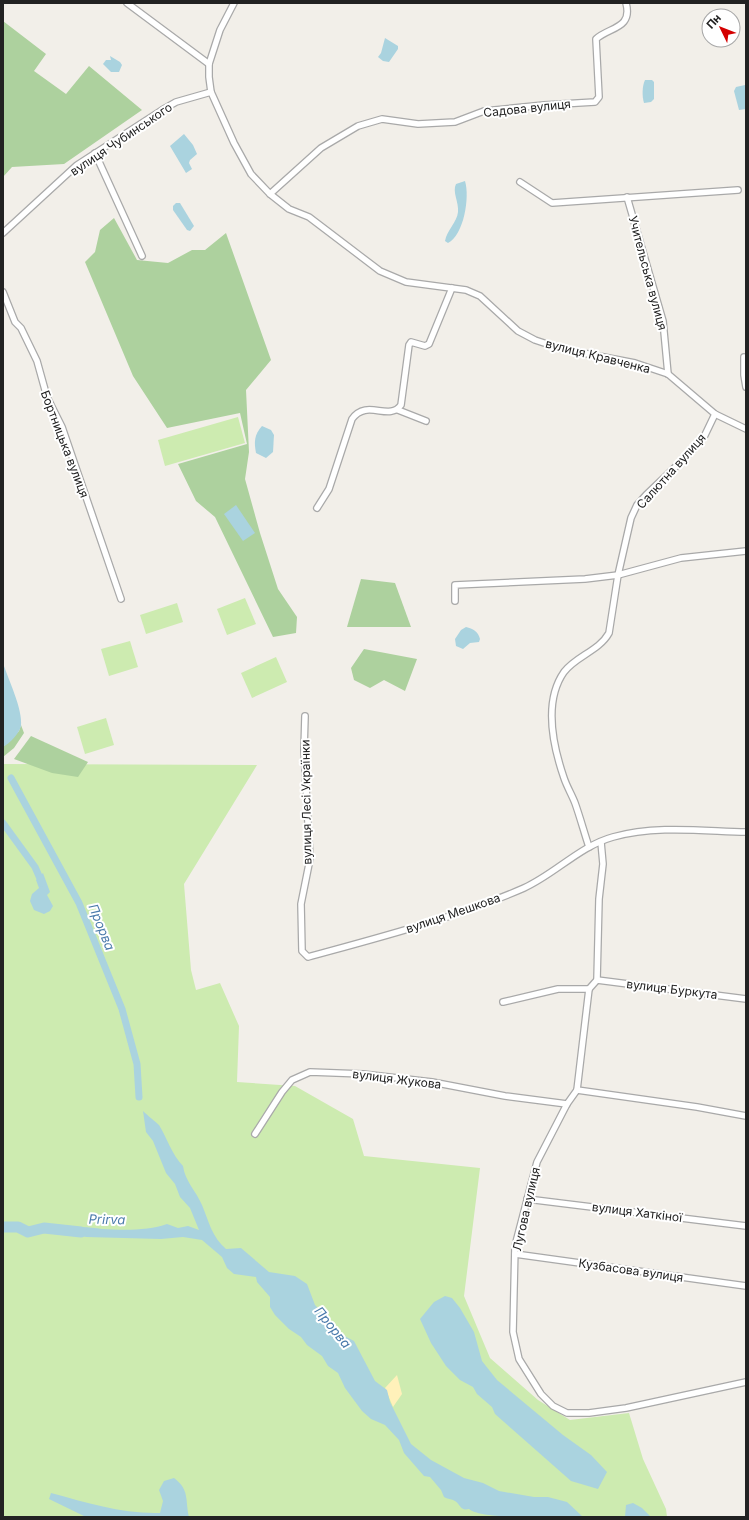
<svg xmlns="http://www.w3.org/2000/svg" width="749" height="1520" viewBox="0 0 749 1520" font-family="Inter,sans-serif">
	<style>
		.grass { fill: #cdebb0 }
		.forest { fill: #add19e }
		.sand { fill: #fff1ba }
		.water { fill: #aad3df }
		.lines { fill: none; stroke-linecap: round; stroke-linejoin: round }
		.canal { stroke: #aad3df; stroke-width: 7 }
		.river { stroke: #aad3df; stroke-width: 11 }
		.street-casing { stroke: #a9a9a9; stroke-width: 8 }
		.street { stroke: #fff; stroke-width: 5.5 }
		.labels { text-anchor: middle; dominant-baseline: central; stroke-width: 4; stroke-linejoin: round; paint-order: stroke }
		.street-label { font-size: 12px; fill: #222; stroke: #fff }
		.water-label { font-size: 13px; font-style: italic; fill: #4a7aab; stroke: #fff }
	</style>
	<rect width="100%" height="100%" fill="#f2efe9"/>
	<g class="grass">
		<polygon points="238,417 245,443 165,466 158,440"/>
		<polygon points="245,598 256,624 227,635 217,609"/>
		<polygon points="177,603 183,622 146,634 140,615"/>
		<polygon points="130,641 138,667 109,676 101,649"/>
		<polygon points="276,657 287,682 252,698 241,673"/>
		<polygon points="106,718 114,745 85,754 77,727"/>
		<polygon points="3,764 257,765 184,884 191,970 196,990 220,983 239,1026 237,1082 295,1086 353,1119 364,1156 480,1168 464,1296 490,1358 538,1400 570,1420 629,1413 643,1459 666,1509 667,1517 3,1517"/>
	</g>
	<g class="forest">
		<polygon points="3,21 46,54 34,71 66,94 89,66 142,110 64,164 12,167 3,177"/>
		<polygon points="114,218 137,260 168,263 192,250 205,250 226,233 271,360 246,390 249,452 245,479 260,533 278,589 297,617 296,633 273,637 215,517 196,501 178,464 247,444 240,413 167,428 133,376 85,262 95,252 100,230"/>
		<polygon points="361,579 395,583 411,627 347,627"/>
		<polygon points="364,649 417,659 405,691 384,680 370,688 354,680 351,668"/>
		<polygon points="21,725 24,733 14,748 3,757 3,747 19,731"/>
		<polygon points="31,736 88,762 78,777 52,773 14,759"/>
	</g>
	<polygon class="sand" points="397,1375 402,1394 393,1407 385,1388"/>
	<g class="water">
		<polygon points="385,38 398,46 398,49 389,62 383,61 378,57 381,53"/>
		<polygon points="110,56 120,62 122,65 119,72 111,72 103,64 106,60 111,60"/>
		<path d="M645,80H652L654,82V99L651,102L644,103C642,97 642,86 645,80Z"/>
		<polygon points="745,85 746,109 739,110 734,91 736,87"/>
		<polygon points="184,134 193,145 197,154 190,160 189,163 192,169 186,173 170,146"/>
		<path d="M465,181C470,197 464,235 448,243L445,241C447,230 457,222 458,212C459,202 452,192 456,184Z"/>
		<polygon points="176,203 180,203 194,226 190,231 187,230 173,210 173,206"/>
		<path d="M262,426L271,430L274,435L273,452L266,458L256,453C254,442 254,435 262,426Z"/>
		<polygon points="236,505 255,533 243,541 224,514"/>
		<path d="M466,627C473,629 478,631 480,639L479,642L470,643L463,649L456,646L455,639L461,630Z"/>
		<path d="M3,663C8,679 23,709 21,726C19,734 10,743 3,747Z"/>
		<polygon points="43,873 50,892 47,895 53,906 50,911 44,914 34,910 30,901 32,894 39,888 36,880"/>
		<path d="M143,1111C147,1115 157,1123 159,1125C167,1138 172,1155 183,1166C185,1181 196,1191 202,1205C209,1222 212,1237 226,1249L241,1248L269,1272L295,1276L307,1284L315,1305L325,1315L331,1329L354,1341L375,1381L387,1390L390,1402L411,1444L431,1460L464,1478L483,1483L499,1491L534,1497H548L567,1502L583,1517C562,1517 480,1520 469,1509C460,1511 461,1505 455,1501C452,1499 447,1499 444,1497L441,1490L430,1477L424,1476L404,1453L399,1440L385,1425L371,1419L362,1411L345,1388L338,1373L328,1366L322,1356L307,1345L301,1337L289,1329L275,1315L270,1307V1297L257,1282L256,1277L234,1274L227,1268L222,1257L202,1240L183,1237L161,1239L86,1237L65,1232C77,1224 89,1228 102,1229C122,1230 149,1231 167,1224L178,1228L188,1226L199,1230L190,1208L180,1197L175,1184L166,1173L153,1141L146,1132Z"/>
		<polygon points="445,1296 452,1298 460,1308 474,1332 482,1361 497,1380 563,1435 591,1455 607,1472 598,1489 571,1481 495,1414 492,1407 477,1394 473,1387 460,1380 446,1366 431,1343 420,1319 434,1302"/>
		<path d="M174,1478C190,1490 185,1500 189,1517H86L49,1499L51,1493C88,1503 122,1514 160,1513L163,1501L159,1490L164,1481Z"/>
		<polygon points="633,1503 642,1508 651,1517 625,1517 626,1505"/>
	</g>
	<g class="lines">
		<g class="canal">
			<polyline points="11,778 79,903 122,1009 137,1064 139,1097"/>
			<polyline points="3,823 35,867 42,883"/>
		</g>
		<polyline class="river" points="3,1227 18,1227 28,1232 44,1228 81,1232"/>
		<g class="street-casing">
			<g id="street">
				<polyline points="127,3 209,64 209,77 211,92 234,143 251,174 270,194 289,209 309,217 380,271 406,282 466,290 480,296 518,331 535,340 562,349 635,363 668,374 715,414 746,429"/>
				<polyline points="209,64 220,30 234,3"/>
				<polyline points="95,153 142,256"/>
				<polyline points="520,182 552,203 738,190"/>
				<path d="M270,194L321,148L358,126L382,119L418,124L455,122L484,111L544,105L595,102L599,97L596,39C609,27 633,29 626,3"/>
				<polyline points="627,197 663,321 668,374"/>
				<polyline points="3,233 77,165 162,110 176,102 211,92"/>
				<polyline points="3,292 15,322 21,328 37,361 47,397 62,427 121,599"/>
				<polyline points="744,357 744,375 746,387"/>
				<polyline points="398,410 426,421"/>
				<path d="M317,508L329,489L352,419C367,398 389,422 401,405L409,345L411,342L425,346L429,344L452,288"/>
				<polyline points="455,601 455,585 585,579 618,575 681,558 746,551"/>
				<path d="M305,716L304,750L310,859L301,904L302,951L308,957C381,937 455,918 524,888C555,874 580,846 613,837C656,825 702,831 746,832"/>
				<polyline points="601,842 603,864 599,899 597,980 589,989 577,1090 567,1104 537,1162 515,1246 513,1332 519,1359 541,1394 553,1406 567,1413 589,1413 626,1408 746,1382"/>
				<path d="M589,847C584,832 580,817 575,803C572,795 567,787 564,778C553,746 543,702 564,672C576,656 599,651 609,633L618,575L631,518L637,505L646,495L689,454L704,437L715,414"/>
				<polyline points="597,980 746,999"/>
				<polyline points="503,1002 558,989 589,989"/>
				<polyline points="577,1090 697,1107 746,1116"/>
				<polyline points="255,1134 282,1092 292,1080 310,1072 363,1074 432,1082 505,1096 567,1104"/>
				<polyline points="527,1199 746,1226"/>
				<polyline points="515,1254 746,1286"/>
			</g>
		</g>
		<use href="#street" class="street"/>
	</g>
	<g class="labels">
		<g class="street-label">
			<text transform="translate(527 108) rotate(-6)">Садова вулиця</text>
			<text transform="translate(121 139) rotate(-34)">вулиця Чубинського</text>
			<text transform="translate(648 273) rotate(75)">Учительська вулиця</text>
			<text transform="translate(598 356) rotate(14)">вулиця Кравченка</text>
			<text transform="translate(65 444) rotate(69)">Бортницька вулиця</text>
			<text transform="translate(671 471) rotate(-48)">Салютна вулиця</text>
			<text transform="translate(306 802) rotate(-91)">вулиця Лесі Українки</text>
			<text transform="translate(453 913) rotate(-19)">вулиця Мешкова</text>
			<text transform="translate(672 989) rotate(7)">вулиця Буркута</text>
			<text transform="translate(397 1079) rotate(7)">вулиця Жукова</text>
			<text transform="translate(526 1209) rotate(-77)">Лугова вулиця</text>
			<text transform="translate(637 1212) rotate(7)">вулиця Хаткіної</text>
			<text transform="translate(631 1270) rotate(8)">Кузбасова вулиця</text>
		</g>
		<g class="water-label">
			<text transform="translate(102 927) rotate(68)">Прорва</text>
			<text transform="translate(107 1219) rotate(1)">Prirva</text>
			<text transform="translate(333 1327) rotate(51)">Прорва</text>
		</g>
	</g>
	<rect width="749" height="1520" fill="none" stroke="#222222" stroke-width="8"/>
	<g transform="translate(721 28) rotate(313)"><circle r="19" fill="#ffffff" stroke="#a7a7a7"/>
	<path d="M0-3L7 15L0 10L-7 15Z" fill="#d40000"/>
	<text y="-6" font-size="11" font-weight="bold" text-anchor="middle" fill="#222222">Пн</text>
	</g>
</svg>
